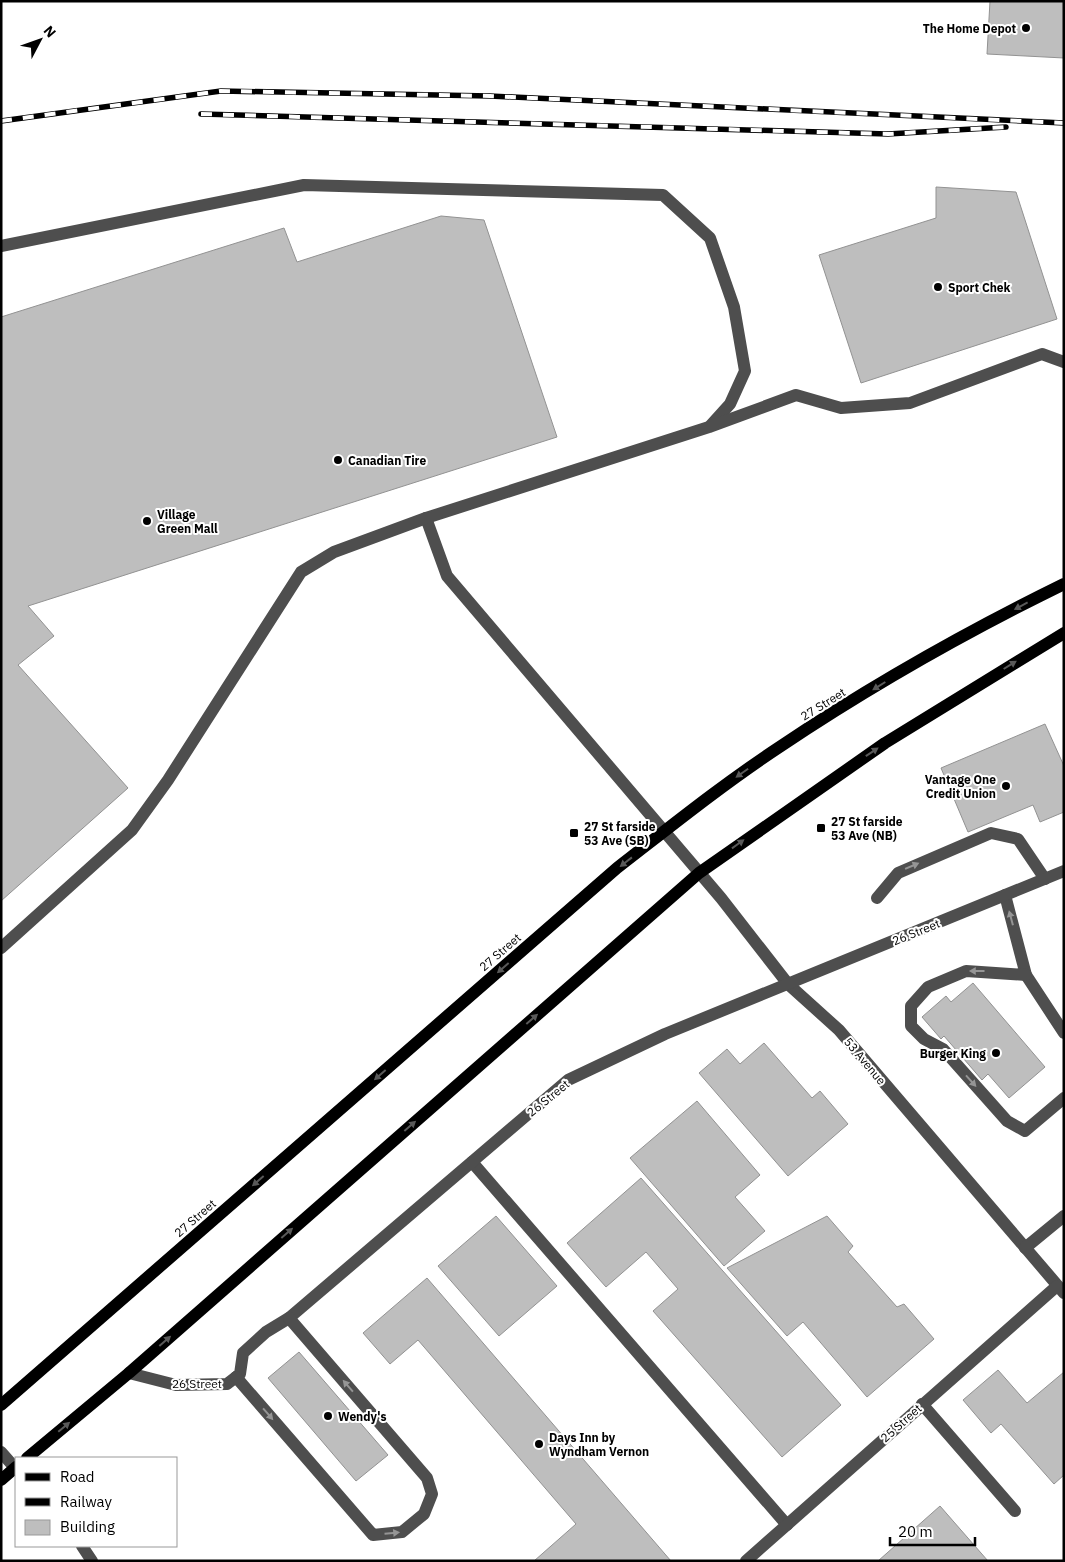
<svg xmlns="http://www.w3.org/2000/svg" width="1065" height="1562" viewBox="0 0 1065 1562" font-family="'IBM Plex Sans',sans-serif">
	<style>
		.building { fill: #bebebe; stroke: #929292 }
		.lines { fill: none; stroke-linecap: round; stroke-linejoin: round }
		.minor { stroke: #4e4e4e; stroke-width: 12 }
		.major { stroke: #000; stroke-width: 12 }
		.rail-casing { stroke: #000; stroke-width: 5.5 }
		.rail { stroke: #fff; stroke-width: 4; stroke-dasharray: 11; stroke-linecap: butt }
		.oneway { fill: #595959 }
		.oneway2 { fill: #959595 }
		.poi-dot { fill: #000; stroke: #fff; stroke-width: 2 }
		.labels { text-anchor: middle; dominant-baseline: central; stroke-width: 4; stroke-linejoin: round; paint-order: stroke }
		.poi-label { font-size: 12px; font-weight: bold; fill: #000; stroke: #fff; text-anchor: start }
		.street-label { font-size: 12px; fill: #000; stroke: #fff }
	</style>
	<rect width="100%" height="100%" fill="#fff"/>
	<g class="building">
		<polygon points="990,1 1064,1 1064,58 987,54"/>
		<polygon points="936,187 1016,192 1057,319 861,383 819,255 936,218"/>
		<polygon points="441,216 484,220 557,437 28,606 54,636 18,665 128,788 1,901 1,317 284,228 297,262"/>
		<polygon points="1045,724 1064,766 1064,812 1040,822 1033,805 968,832 941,768"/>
		<polygon points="973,983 1045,1067 1009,1098 988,1074 982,1080 944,1036 941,1039 922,1017 946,996 951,1002"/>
		<polygon points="764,1043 812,1098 820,1091 848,1124 788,1176 699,1073 727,1049 740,1064"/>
		<polygon points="697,1101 760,1175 735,1197 765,1231 724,1266 630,1158"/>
		<polygon points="641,1178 841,1405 782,1457 653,1311 678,1289 646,1252 606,1287 567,1243"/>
		<polygon points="496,1216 557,1286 499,1336 438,1266"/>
		<polygon points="827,1216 853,1246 848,1252 897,1307 904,1304 934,1339 867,1397 803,1322 787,1336 727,1268"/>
		<polygon points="427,1278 671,1561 534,1561 576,1524 418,1340 390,1364 363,1333"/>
		<polygon points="299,1352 388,1455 356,1481 268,1378"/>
		<polygon points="998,1370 1027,1403 1064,1372 1064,1475 1054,1484 1001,1424 991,1433 963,1400"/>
		<polygon points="940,1506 988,1561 878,1561"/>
	</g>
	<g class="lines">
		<g class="minor">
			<polyline points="1,246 304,185 663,195 710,238 734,307 745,371 730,404 711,425"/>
			<polyline points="426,518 447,576 721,898 788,984 839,1030 1064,1293"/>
			<polyline points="1005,895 1026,975 1064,1033"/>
			<polyline points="877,898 898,873 991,833 1018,839 1045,879"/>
			<polyline points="1,948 132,830 168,780 301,572 334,552 426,518 709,427 796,395 841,408 910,403 1042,354 1064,362"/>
			<polyline points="1026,975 966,971 928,987 911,1006 911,1026 924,1039 943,1049 1007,1121 1025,1131 1064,1098"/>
			<polyline points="472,1162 787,1525"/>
			<polyline points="1025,1248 1064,1216"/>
			<polyline points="129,1373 176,1385 227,1384 240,1374 243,1353 266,1332 289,1318 568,1080 665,1034 1064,871"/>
			<polyline points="236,1377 373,1535 402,1532 424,1514 432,1494 427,1478 289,1318"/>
			<polyline points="922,1404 1015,1511"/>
			<polyline points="1,1452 16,1469"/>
			<polyline points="82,1546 92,1561"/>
			<polyline points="746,1561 1057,1286"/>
		</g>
		<g class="major">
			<path d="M1,1405L617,868C670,827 722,785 778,748C869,687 966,632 1064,584"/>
			<polyline points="27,1458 129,1373 699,873 885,743 1064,633"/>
			<polyline points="1,1480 16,1467"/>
		</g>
		<g class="rail-casing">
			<g id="rail">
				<polyline points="201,114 888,134 1006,127"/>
				<polyline points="1,121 221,91 490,96 1064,123"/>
			</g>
		</g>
		<use href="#rail" class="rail"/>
	</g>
	<defs><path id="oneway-solid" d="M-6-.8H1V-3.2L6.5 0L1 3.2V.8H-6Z" transform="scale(1.25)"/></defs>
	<g class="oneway">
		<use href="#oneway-solid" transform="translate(1021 606) rotate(152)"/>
		<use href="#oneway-solid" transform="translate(1010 665) rotate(-32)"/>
		<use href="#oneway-solid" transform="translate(879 686) rotate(148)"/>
		<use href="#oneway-solid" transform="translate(872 752) rotate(-34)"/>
		<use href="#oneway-solid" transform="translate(742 773) rotate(145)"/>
		<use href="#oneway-solid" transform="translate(738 844) rotate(-36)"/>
		<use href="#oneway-solid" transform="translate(626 862) rotate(142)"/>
		<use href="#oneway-solid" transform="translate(503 968) rotate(139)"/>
		<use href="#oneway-solid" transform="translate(532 1019) rotate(-41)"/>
		<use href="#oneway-solid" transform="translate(380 1075) rotate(139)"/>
		<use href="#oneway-solid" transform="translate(410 1126) rotate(-41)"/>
		<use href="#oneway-solid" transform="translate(258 1181) rotate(139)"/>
		<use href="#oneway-solid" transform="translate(287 1233) rotate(-41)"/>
		<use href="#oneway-solid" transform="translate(165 1341) rotate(-41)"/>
		<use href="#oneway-solid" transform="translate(64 1427) rotate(-40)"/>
	</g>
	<g class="oneway2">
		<use href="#oneway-solid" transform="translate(912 866) rotate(-23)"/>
		<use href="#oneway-solid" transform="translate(1011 918) rotate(-105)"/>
		<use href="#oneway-solid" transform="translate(977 971) rotate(-180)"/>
		<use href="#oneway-solid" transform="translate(971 1081) rotate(48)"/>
		<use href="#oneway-solid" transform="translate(348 1386) rotate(-131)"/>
		<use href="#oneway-solid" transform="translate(268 1414) rotate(49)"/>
		<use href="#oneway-solid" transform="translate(392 1533) rotate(-5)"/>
	</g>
	<g class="poi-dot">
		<circle cx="1026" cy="28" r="5"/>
		<circle cx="938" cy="287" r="5"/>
		<circle cx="338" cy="460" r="5"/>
		<circle cx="147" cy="521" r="5"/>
		<circle cx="1006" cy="786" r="5"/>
		<rect x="816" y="823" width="10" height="10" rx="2.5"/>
		<rect x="569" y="828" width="10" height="10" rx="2.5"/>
		<circle cx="996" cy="1053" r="5"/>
		<circle cx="328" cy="1416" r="5"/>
		<circle cx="539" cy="1444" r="5"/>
	</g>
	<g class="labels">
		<g class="poi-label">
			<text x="1016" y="28" text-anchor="end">The Home Depot</text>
			<text x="948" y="287">Sport Chek</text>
			<text x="348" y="460">Canadian Tire</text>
			<text x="157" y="514">Village<tspan x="157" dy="14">Green Mall</tspan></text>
			<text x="996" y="779" text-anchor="end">Vantage One<tspan x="996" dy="14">Credit Union</tspan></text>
			<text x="831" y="821">27 St farside<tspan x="831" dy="14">53 Ave (NB)</tspan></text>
			<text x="584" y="826">27 St farside<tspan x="584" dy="14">53 Ave (SB)</tspan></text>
			<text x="986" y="1053" text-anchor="end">Burger King</text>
			<text x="338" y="1416">Wendy's</text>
			<text x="549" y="1437">Days Inn by<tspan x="549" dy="14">Wyndham Vernon</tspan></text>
		</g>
		<g class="street-label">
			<text transform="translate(823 704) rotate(-32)">27 Street</text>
			<text transform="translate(916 932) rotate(-22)">26 Street</text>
			<text transform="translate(500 952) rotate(-41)">27 Street</text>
			<text transform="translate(865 1061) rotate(50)">53 Avenue</text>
			<text transform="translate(548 1098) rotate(-39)">26 Street</text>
			<text transform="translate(195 1218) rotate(-41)">27 Street</text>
			<text x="197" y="1383">26 Street</text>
			<text transform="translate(901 1423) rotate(-42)">25 Street</text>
		</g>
	</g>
	<rect width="1065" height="1562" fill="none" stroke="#000000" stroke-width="5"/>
	<rect x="15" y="1457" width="162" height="90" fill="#ffffff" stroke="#999999"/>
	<rect x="25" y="1473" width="25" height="8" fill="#000000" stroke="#999999"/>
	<text x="60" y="1482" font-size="15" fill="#000000">Road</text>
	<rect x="25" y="1498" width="25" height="8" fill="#000000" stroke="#999999"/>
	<text x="60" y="1507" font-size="15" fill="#000000">Railway</text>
	<rect x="25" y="1520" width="25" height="15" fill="#bebebe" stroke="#999999"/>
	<text x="60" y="1532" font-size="15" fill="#000000">Building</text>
	<g transform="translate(40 40) rotate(49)" stroke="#ffffff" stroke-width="4" paint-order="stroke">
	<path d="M0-4L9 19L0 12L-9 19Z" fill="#000000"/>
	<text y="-8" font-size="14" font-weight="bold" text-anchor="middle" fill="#000000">N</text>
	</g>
	<path d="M890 1537v8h85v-8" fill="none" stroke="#000000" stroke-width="2.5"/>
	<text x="898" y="1537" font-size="15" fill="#000000" stroke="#ffffff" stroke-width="4" paint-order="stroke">20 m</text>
</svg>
